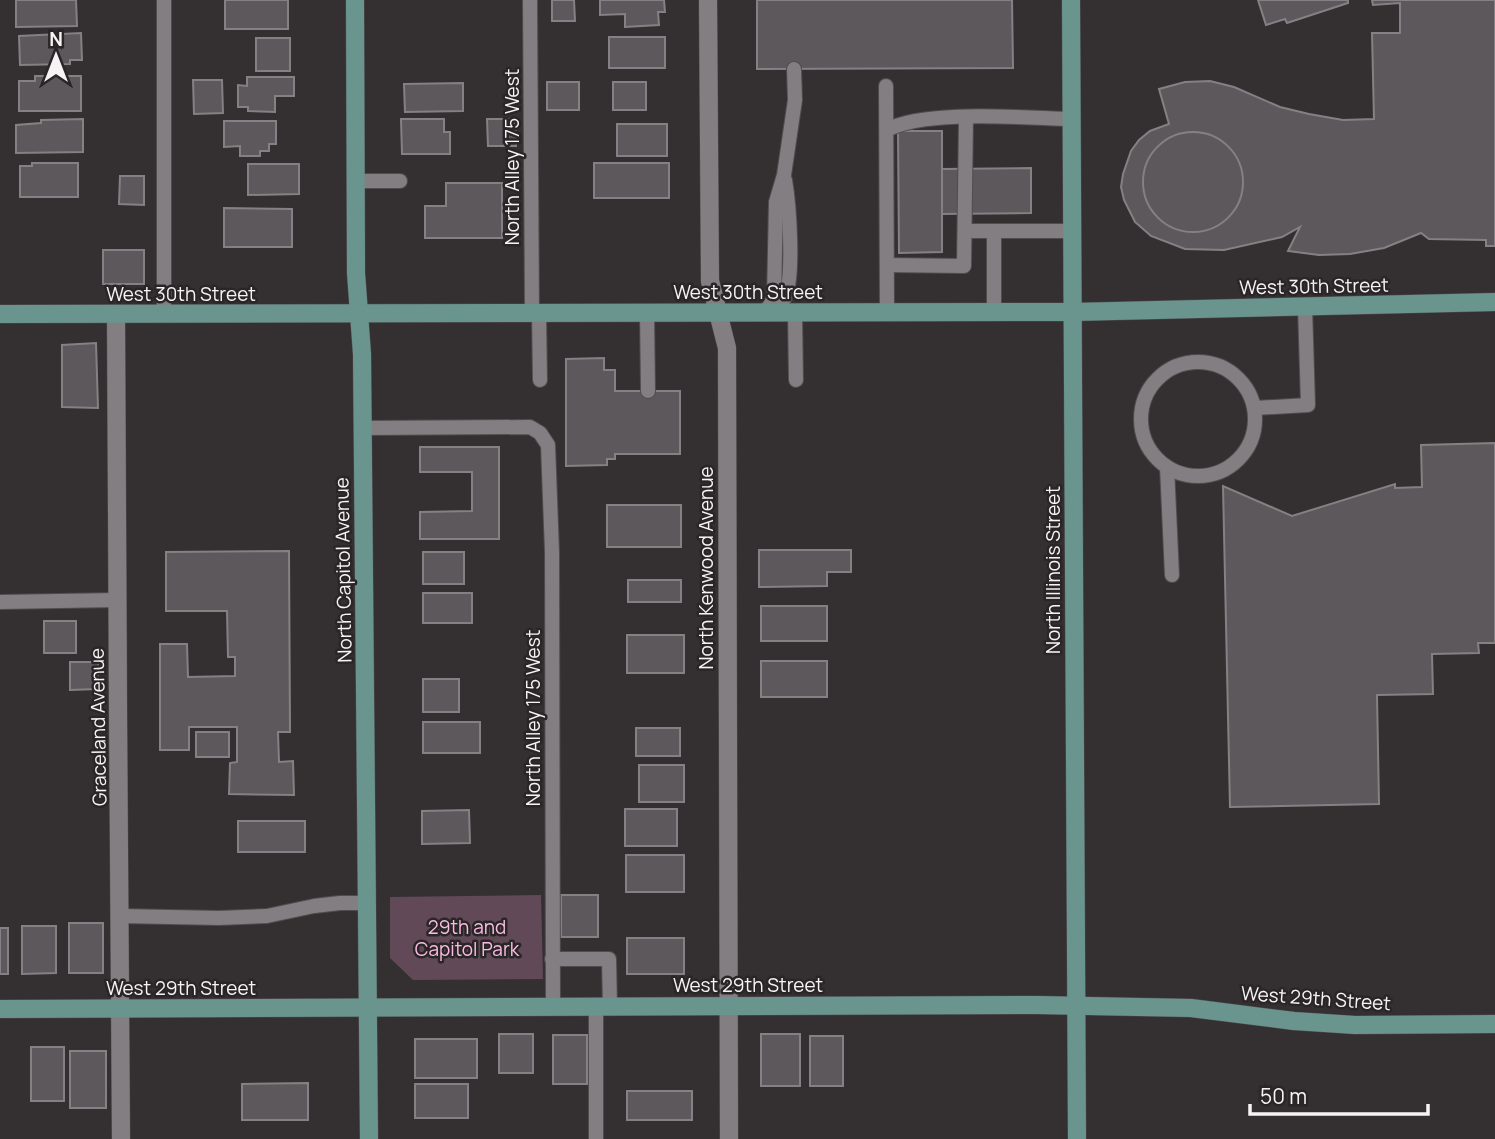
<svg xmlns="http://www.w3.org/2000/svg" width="1495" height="1139" viewBox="0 0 1495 1139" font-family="Manrope,sans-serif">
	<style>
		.green { fill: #614957 }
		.building { fill: #5d585b; stroke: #858083; stroke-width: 2 }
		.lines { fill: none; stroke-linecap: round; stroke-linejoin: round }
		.service-casing { stroke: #504d4f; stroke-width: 16 }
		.minor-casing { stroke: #504d4f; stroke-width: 19 }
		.secondary-casing { stroke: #504d4f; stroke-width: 19 }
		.service { stroke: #837e81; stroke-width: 14 }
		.minor { stroke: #837e81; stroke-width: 18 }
		.secondary { stroke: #6a948e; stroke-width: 18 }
		.labels { text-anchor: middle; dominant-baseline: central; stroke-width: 5; stroke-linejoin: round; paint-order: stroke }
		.street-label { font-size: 19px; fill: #f6f3f5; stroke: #2a2628 }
		.park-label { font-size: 19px; fill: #fbbbe2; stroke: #2a2628 }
	</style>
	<rect width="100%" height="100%" fill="#343032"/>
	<polygon class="green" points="541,895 543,979 413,980 390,958 390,897"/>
	<g class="building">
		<polygon points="16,0 76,0 77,26 16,27"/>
		<rect x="225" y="0" width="63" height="29"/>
		<polygon points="552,0 574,0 575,21 552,21"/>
		<polygon points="600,0 664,0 665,12 658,12 659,25 625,27 625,14 600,15"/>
		<polygon points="757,0 1012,0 1013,68 757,69"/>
		<polygon points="1258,0 1348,0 1348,3 1287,23 1285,19 1266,25"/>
		<polygon points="1372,0 1495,0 1495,246 1486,246 1486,240 1429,239 1421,233 1384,248 1350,254 1319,255 1288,251 1300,227 1282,237 1224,250 1185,249 1151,236 1135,222 1124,200 1121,187 1123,174 1131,151 1139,140 1150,131 1169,124 1159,89 1185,82 1210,81 1234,87 1280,107 1309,114 1343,120 1374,119 1372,33 1400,33 1400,3 1373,5"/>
		<polygon points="81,33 82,60 70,60 70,64 20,65 19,36"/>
		<rect x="609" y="37" width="56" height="31"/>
		<rect x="256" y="38" width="34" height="33"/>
		<polygon points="35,76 81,76 81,111 19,111 19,81 35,81"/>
		<polygon points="247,77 294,77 294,96 275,96 275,112 248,111 248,107 238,107 238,85 247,86"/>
		<polygon points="193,80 222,80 223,113 194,114"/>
		<rect x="547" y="82" width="32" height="28"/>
		<rect x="613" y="82" width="33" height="28"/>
		<polygon points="463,83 463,111 405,112 404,84"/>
		<polygon points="83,119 83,152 16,153 16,125 41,123 41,120"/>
		<polygon points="401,119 444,119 444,132 450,132 450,154 402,154"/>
		<polygon points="487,119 515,119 516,146 488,146"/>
		<polygon points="224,121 276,121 276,144 269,144 269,151 260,151 260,156 240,156 240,146 224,147"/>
		<rect x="617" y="124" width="50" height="32"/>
		<polygon points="898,131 942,131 942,252 899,253"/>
		<circle cx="1193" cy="182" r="50"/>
		<polygon points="32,163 78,163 78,197 20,197 20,166 32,166"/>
		<rect x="594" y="163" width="75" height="35"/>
		<polygon points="248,164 299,164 299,194 248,195"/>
		<polygon points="1031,168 1031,213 942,214 942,169"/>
		<polygon points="120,176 144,176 144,205 119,204"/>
		<polygon points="446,183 502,183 502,238 425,238 425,206 446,206"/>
		<polygon points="224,208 292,209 292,247 224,247"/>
		<rect x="103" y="250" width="41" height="34"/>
		<polygon points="96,343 98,408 62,407 62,345"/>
		<polygon points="604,358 604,370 615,370 615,391 680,391 680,454 615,454 615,459 607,459 607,465 566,466 566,359"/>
		<polygon points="1495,443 1495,643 1478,643 1479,653 1432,654 1433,694 1377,695 1379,804 1230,807 1223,486 1292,516 1395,484 1395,488 1422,487 1421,445"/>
		<polygon points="420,447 499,447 499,539 420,539 420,512 472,511 472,472 420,472"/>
		<rect x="607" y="505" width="74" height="42"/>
		<polygon points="759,550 851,550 851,572 827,572 827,586 759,587"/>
		<polygon points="289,551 290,732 278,732 279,762 293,761 294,795 229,794 230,763 237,762 237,727 189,727 189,750 160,750 160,644 187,644 188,677 235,676 235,657 228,657 227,611 166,611 166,552"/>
		<rect x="423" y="552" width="41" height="32"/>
		<rect x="628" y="580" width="53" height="22"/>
		<rect x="423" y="593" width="49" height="30"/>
		<rect x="761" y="606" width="66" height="35"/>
		<rect x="44" y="621" width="32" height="32"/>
		<rect x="627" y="635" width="57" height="38"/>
		<rect x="761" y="661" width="66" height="36"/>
		<polygon points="70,662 98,662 98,689 70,690"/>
		<rect x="423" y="679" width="36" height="33"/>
		<rect x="423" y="722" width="57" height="31"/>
		<rect x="636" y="728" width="44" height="28"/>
		<rect x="196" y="732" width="33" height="25"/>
		<rect x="639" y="765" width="45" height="37"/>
		<rect x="625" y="809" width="52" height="37"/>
		<polygon points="469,810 470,843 422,844 422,811"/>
		<rect x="238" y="821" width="67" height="31"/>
		<rect x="626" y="855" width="58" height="37"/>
		<rect x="561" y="895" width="37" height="42"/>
		<rect x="69" y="923" width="34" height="50"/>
		<polygon points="22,926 56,926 56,973 22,974"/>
		<rect x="0" y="928" width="8" height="46"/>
		<rect x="627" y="938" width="57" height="36"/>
		<rect x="499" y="1034" width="34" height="39"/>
		<rect x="761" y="1034" width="39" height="52"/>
		<rect x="553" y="1035" width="34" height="49"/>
		<rect x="810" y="1036" width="33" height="50"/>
		<rect x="415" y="1039" width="62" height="39"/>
		<rect x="31" y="1047" width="33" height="54"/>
		<rect x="70" y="1051" width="36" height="57"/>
		<polygon points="308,1083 308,1120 242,1120 242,1084"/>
		<rect x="415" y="1084" width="53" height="34"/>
		<rect x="627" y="1091" width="65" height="29"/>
	</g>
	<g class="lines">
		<g class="service-casing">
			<g id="service">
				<polyline points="164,0 164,315"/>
				<polyline points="530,0 532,314"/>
				<polyline points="886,86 887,313"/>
				<path d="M887,130C924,109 1026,118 1071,119"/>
				<polyline points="356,181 400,181"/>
				<polyline points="965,231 1072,231"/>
				<polyline points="994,231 994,312"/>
				<polyline points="887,265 964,266 966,118"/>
				<path d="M771,310C776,307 781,304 784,299C795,280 789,203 785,180"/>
				<polyline points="647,313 648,391"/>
				<polyline points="765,313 774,298 776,202 784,175 795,100 794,69"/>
				<polyline points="539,314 540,380"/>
				<polyline points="795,314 796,380"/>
				<circle cx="1198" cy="419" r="57"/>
				<polyline points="1255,408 1308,405 1305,307"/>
				<polyline points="362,428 530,427 540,433 548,445 552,552 553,1007"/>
				<polyline points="1167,467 1172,575"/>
				<polyline points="0,602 117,600"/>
				<polyline points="120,916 219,918 267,916 314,906 340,903 368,903"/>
				<polyline points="552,959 609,959 610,1007"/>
				<polyline points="596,1007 596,1139"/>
			</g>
		</g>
		<g class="minor-casing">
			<g id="minor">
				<polyline points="708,0 710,281 727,348 729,1139"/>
				<path d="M116,315C116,590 120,864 121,1139"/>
			</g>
		</g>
		<g class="secondary-casing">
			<g id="secondary">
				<polyline points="355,0 356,273 362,354 369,1139"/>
				<polyline points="1071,0 1077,1139"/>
				<polyline points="0,314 1073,312 1495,302"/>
				<polyline points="0,1009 1037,1005 1191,1008 1294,1021 1355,1025 1495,1024"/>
			</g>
		</g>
		<use href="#service" class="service"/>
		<use href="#minor" class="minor"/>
		<use href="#secondary" class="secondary"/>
	</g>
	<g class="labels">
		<g class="street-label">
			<text transform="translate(512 157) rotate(-90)">North Alley 175 West</text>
			<text transform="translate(1314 286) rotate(-1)">West 30th Street</text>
			<text x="748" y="292">West 30th Street</text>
			<text x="181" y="294">West 30th Street</text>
			<text transform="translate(706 568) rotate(-90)">North Kenwood Avenue</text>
			<text transform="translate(343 570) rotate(-91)">North Capitol Avenue</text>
			<text transform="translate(1053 570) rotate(-90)">North Illinois Street</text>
			<text transform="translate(533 718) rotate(-90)">North Alley 175 West</text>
			<text transform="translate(98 727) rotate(-91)">Graceland Avenue</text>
			<text x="748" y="985">West 29th Street</text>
			<text x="181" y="988">West 29th Street</text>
			<text transform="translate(1316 998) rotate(4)">West 29th Street</text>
		</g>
		<g class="park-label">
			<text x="467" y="927">29th and<tspan x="467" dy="22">Capitol Park</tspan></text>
		</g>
	</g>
	<g transform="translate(56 56)" stroke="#2a2628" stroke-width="5" paint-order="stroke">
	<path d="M0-5L12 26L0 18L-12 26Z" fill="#f6f3f5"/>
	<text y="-10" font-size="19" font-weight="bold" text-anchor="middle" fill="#f6f3f5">N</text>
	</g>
	<path d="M1250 1104v10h178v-10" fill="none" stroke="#f6f3f5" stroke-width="3.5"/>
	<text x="1260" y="1104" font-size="21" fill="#f6f3f5" stroke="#2a2628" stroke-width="5" paint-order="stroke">50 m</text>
</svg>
